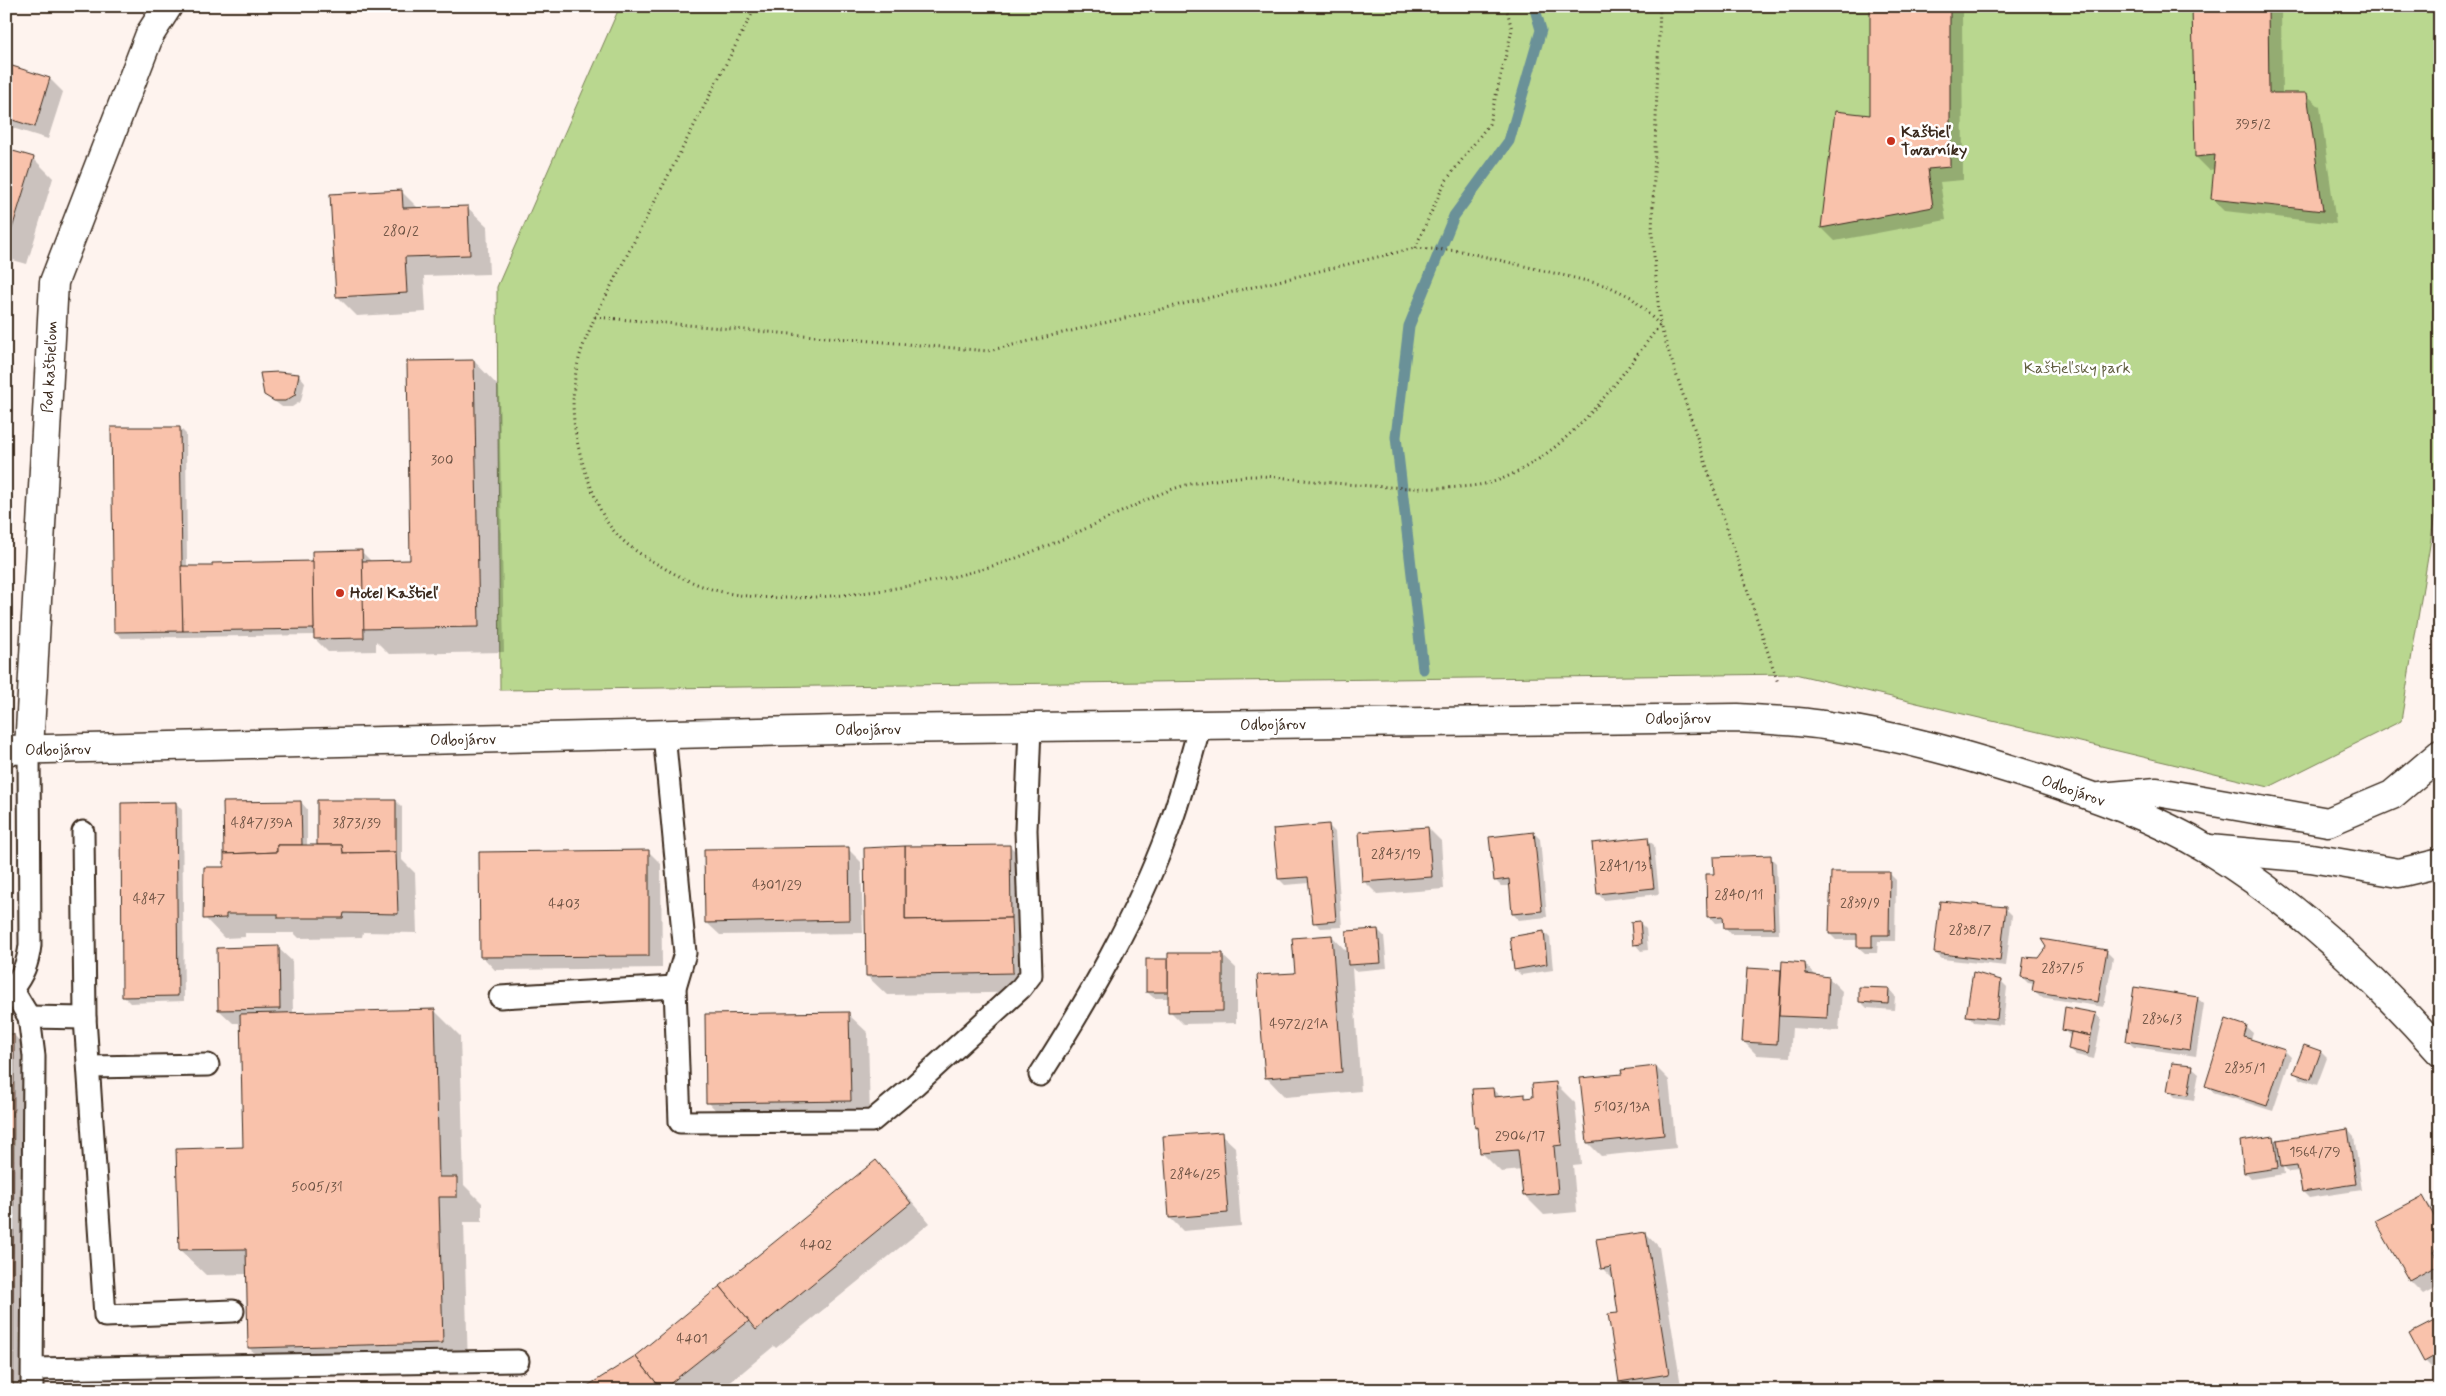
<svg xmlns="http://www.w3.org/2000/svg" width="2446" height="1396" viewBox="0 0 2446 1396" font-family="Mynerve,sans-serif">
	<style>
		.green { fill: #b9d78f; stroke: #7a8056 }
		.shadow { fill: #0003 }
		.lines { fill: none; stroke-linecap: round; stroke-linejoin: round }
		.stream { stroke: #6a9198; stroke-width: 11 }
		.building { fill: #f9c2ab; stroke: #3b2a1e }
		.lane-casing { stroke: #3b2a1e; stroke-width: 25 }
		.street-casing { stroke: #3b2a1e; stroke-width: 31 }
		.secondary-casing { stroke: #3b2a1e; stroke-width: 31 }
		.path { stroke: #3b2a1e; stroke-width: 3; stroke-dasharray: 1 4; stroke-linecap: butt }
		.lane { stroke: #fff; stroke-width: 21 }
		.street { stroke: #fff; stroke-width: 28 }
		.secondary { stroke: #fff; stroke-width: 28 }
		.poi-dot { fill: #c8321e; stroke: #fff; stroke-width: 2 }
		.labels { text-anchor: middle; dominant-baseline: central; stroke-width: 5; stroke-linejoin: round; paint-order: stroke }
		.number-label { font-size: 14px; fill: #6a5041 }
		.poi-label { font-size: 16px; font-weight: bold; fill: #3b2a1e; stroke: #fff; text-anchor: start }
		.street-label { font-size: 16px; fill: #3b2a1e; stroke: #fff }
		.park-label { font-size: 16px; fill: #615e40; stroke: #fff }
	</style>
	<rect width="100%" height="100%" fill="#fef3ee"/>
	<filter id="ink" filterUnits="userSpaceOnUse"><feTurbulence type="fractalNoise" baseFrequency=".02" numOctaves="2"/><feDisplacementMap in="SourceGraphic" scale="10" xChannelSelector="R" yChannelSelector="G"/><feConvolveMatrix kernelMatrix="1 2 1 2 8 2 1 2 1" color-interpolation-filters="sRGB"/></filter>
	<g filter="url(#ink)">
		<polygon class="green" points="620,6 2440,6 2440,484 2401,721 2269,787 1795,674 500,690 497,287"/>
		<g class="shadow">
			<polygon points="1872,6 1962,6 1963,180 1940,182 1946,220 1835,241 1822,228 1836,112 1871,117"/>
			<polygon points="2194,6 2281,6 2282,94 2306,94 2320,107 2336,224 2225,211 2212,198 2215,169 2209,170 2196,157"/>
			<polygon points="6,65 50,79 63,92 48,139 6,126"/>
			<polygon points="6,150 33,158 53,178 27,264 6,258"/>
			<polygon points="401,191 418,208 467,207 487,226 489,274 424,276 426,312 357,316 337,296"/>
			<polygon points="6,304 10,307 8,343 6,343"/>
			<polygon points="474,361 499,387 504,652 389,654 376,641 376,651 328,652 315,639 315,635 122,638 115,632 180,428 186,434 187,567 314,562 362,552 372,562 411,561"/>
			<polygon points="299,375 305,382 301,401 292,407 282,407 265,394"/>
			<polygon points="6,604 12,610 13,659 6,659"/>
			<polygon points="396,801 402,807 402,860 415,873 417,933 363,932 362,937 299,938 294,933 245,933 245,937 224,938 205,918 225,868 301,802 307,809 307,846 318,846"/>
			<polygon points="176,803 182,810 184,1001 130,1003 123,996"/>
			<polygon points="1329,826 1335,832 1342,927 1321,928 1314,922 1310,883 1285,885 1279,879"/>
			<polygon points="1428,828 1441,841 1444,889 1377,894 1364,881"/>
			<polygon points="1534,833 1540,839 1547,917 1519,920 1513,914 1511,886 1501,886 1495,880"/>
			<polygon points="1647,839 1654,845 1659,894 1604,900 1598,894"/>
			<polygon points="1010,846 1023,859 1030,939 1032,992 887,995 867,976"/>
			<polygon points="848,849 861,862 863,933 720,935 706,922"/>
			<polygon points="648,851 661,864 662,968 495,970 482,956"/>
			<polygon points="1770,857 1776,863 1779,934 1731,934 1725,927 1725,922 1715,923 1709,916 1716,875"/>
			<polygon points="1890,874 1896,880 1895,941 1878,941 1877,953 1865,953 1858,947 1859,940 1836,940 1830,934"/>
			<polygon points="2006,909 2012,915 2006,966 1942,959 1935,953"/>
			<polygon points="1640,923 1646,929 1648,950 1641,951 1635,944"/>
			<polygon points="1378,930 1384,936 1387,968 1355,971 1352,968 1361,1091 1285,1097 1266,1077 1332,936 1348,953"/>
			<polygon points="1544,932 1550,938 1553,970 1521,975 1515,969"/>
			<polygon points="278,948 292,961 293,1014 435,1011 460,1036 464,1185 482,1203 482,1222 464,1222 468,1368 275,1373 249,1348 248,1274 206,1275 180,1250 244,1148 241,1023 233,1023 219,1010"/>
			<polygon points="2106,951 2113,958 2104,1007 2040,997 2034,991 2035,984 2028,983 2022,977 2038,960"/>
			<polygon points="1222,955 1236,968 1236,1023 1183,1024 1170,1011 1169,998 1154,998 1147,992 1167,960"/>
			<polygon points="1805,964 1817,977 1829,978 1842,991 1839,1031 1792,1028 1790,1057 1757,1055 1744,1042 1748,969 1782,971"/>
			<polygon points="2001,981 2007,987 2003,1025 1974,1022 1968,1015"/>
			<polygon points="1889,989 1895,996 1894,1010 1867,1008 1861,1002"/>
			<polygon points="2197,998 2204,1004 2196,1056 2134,1047 2127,1041"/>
			<polygon points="848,1014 868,1033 870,1120 727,1122 708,1102"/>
			<polygon points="2096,1014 2102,1020 2094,1059 2076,1055 2069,1049 2072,1037 2063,1030"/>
			<polygon points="2246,1027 2253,1033 2251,1040 2285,1051 2291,1057 2273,1111 2213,1092 2207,1085"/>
			<polygon points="14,1035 33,1055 32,1390 6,1390"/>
			<polygon points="2305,1047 2321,1052 2327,1058 2317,1085 2301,1079 2295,1073"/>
			<polygon points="1656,1067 1669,1080 1676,1148 1601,1156 1588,1143 1623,1075"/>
			<polygon points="2192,1067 2199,1073 2194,1100 2175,1097 2169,1091"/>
			<polygon points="1556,1084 1575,1103 1581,1164 1573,1165 1577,1212 1544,1215 1524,1195 1522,1170 1501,1172 1481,1152 1480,1131 1476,1127 1492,1089 1501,1097 1524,1096 1528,1099 1535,1098"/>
			<polygon points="2348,1130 2354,1137 2362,1190 2309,1198 2303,1192 2300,1171 2289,1172 2283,1166 2284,1174 2251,1179 2245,1172 2274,1138 2277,1141"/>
			<polygon points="1221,1134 1235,1147 1241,1226 1183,1231 1170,1218"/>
			<polygon points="876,1161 895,1181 930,1223 776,1348 774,1346 721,1390 584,1390 636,1357"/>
			<polygon points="2422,1197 2440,1218 2440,1285 2423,1294 2410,1281"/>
			<polygon points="1646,1233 1659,1247 1681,1386 1660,1390 1629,1390 1620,1381 1619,1314 1614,1280 1602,1268"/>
			<polygon points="2440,1319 2440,1373 2438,1374 2425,1361"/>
		</g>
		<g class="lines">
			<polyline class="stream" points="1423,669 1396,437 1409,326 1454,216 1509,141 1541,30 1534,6"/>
		</g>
		<g class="building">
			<polygon points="1870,6 1950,6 1950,167 1928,169 1933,207 1821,228 1835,111 1870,115"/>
			<polygon points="2192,6 2268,6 2269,93 2307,93 2323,211 2211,199 2215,155 2195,157"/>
			<polygon points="6,64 50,78 35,127 6,118"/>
			<polygon points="6,149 34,157 7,245 6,245"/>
			<polygon points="402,190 403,208 468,206 470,255 405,257 407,293 336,297 330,194"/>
			<polygon points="474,360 479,627 362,629 361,561 410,560 407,361"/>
			<polygon points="278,372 299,374 295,395 285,401 274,401 264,395 260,373"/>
			<polygon points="111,427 180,427 183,631 114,632"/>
			<polygon points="362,550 364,638 314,639 312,551"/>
			<polygon points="313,561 314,629 183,631 181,566 212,566 212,563"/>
			<polygon points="317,800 396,800 396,852 343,853 342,845 317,845"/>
			<polygon points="301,801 302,845 277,845 277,852 224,854 223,802"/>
			<polygon points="176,802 178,996 122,997 121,803"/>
			<polygon points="1329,824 1336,921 1313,923 1308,877 1278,879 1273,829"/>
			<polygon points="1428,827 1432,877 1362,882 1359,832"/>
			<polygon points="1534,832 1542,911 1512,914 1509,879 1494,881 1489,837"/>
			<polygon points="1648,837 1654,888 1597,894 1592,843"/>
			<polygon points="277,845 342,845 343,853 396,852 398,914 344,913 343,918 278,918 278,914 226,914 226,918 203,919 204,867 224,867 224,854 277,852"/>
			<polygon points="1010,845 1011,918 905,920 905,846"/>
			<polygon points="905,846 905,920 1011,918 1013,973 866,976 864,848"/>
			<polygon points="849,847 850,920 705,923 704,849"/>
			<polygon points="649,850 649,956 480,957 479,852"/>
			<polygon points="1771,855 1774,928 1724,928 1723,916 1707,917 1706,874 1714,874 1713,857"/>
			<polygon points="1831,872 1890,872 1889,935 1872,935 1872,947 1857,947 1857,934 1829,934"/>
			<polygon points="1940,901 2006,907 2000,961 1934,953"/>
			<polygon points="1640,921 1642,944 1633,945 1631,922"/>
			<polygon points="1378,929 1381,963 1348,965 1346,931"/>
			<polygon points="1544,931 1547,964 1514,970 1510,937"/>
			<polygon points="1332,935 1342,1072 1265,1078 1257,975 1295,973 1292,938"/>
			<polygon points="2041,939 2107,950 2098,1002 2032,991 2034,980 2021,977 2024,957 2038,958 2046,947"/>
			<polygon points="279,946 280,1009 218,1010 217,948"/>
			<polygon points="1168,953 1223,953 1223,1011 1168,1012"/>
			<rect x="1146" y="959" width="22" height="33"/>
			<polygon points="1782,961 1805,963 1806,974 1829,977 1827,1018 1779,1016"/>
			<polygon points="1747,968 1781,970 1777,1044 1742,1042"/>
			<polygon points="1973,972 2001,980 1997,1019 1966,1016"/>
			<polygon points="1859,987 1889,988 1888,1004 1859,1002"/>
			<polygon points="2134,987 2198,997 2190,1050 2126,1041"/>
			<polygon points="2065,1007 2096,1013 2091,1036 2062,1030"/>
			<polygon points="435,1009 439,1177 457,1177 457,1197 439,1197 443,1343 248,1348 246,1249 179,1250 176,1149 243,1147 240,1014"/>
			<polygon points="849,1012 851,1101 706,1103 705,1014"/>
			<polygon points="2226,1019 2247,1026 2244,1037 2285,1050 2267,1106 2205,1086"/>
			<polygon points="2071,1032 2091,1036 2088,1054 2068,1049"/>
			<polygon points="6,1034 14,1034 13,1390 6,1390"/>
			<polygon points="2304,1045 2321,1051 2311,1079 2293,1073"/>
			<polygon points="2172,1063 2193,1065 2188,1095 2167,1091"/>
			<polygon points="1656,1066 1664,1135 1587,1143 1580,1078 1622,1074 1621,1070"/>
			<polygon points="1556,1082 1562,1145 1554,1146 1558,1193 1523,1196 1518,1150 1480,1153 1478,1127 1475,1128 1472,1089 1493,1088 1494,1097 1525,1094 1525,1098 1533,1097 1532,1084"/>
			<polygon points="2348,1129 2356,1184 2302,1192 2297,1165 2281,1167 2277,1140"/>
			<polygon points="1222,1132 1228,1213 1169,1218 1163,1136"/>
			<polygon points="2274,1136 2278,1168 2244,1173 2240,1141"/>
			<polygon points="876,1160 911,1203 756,1330 720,1286"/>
			<polygon points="2423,1196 2440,1227 2440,1247 2433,1252 2440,1264 2409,1281 2375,1221"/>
			<polygon points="1646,1232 1669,1374 1619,1382 1608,1314 1618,1313 1611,1267 1601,1269 1596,1239"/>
			<polygon points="720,1286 749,1321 662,1390 635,1356"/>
			<polygon points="2440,1318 2440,1353 2424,1362 2409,1334"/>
			<polygon points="635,1356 662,1390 581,1390"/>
		</g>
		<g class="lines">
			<g class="lane-casing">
				<g id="lane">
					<polyline points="664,734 685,953 675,987 680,1122 872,1121 915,1085 1021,988 1031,975 1026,830 1030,727"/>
					<path d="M29,750L30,945C28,963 23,975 12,989L29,1017L34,1056L32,1390"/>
					<polyline points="83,832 85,1018 105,1316 233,1311"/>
					<polyline points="500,997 675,987"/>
					<polyline points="29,1017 85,1018"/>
					<polyline points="89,1067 208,1065"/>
					<path d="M1040,1075C1089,998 1136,917 1168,831C1181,796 1190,761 1200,725"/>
					<polyline points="33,1369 518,1361"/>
				</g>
			</g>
			<g class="street-casing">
				<polyline id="street" points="29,750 54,282 150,34 168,6"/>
			</g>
			<g class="secondary-casing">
				<g id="secondary">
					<path d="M6,750L880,729L1738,718C1769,720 1800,721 1830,726C1902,736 1972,757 2041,779C2098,798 2156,818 2207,849C2296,903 2372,975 2440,1052"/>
					<polyline points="2100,797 2157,792 2328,822 2392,795 2440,754"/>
					<polyline points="2209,849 2311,858 2399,873 2440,863"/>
				</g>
			</g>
			<g class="path">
				<path d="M756,6L595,317C590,329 584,342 580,355C564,411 578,458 600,509C612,536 635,552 659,565C679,577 700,587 723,592C801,610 955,584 1029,553C1063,540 1097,523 1130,508C1150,498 1173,487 1195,483C1215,480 1236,476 1257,476C1275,476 1294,479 1312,481C1355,485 1399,489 1443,488C1463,487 1486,486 1504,478C1574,448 1615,383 1660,325L1652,233L1660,6"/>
				<polyline points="1415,248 1445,182 1489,124 1512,30 1506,6"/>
				<polyline points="595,317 988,351 1415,248 1461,251 1608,286 1631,297 1660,325 1778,683"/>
			</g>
			<use href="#lane" class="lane"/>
			<use href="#street" class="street"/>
			<use href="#secondary" class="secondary"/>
		</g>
	</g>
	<g class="poi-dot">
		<circle cx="1891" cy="141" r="5"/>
		<circle cx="340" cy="593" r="5"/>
	</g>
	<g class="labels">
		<g class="number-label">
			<text x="2253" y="124">395/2</text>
			<text x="401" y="231">280/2</text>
			<text x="442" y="460">300</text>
			<text x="262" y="823">4847/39A</text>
			<text x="357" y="823">3873/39</text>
			<text x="1396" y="854">2843/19</text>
			<text x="1623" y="866">2841/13</text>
			<text x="777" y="885">4301/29</text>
			<text x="1739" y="895">2840/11</text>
			<text x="149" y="899">4847</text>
			<text x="1860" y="903">2839/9</text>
			<text x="564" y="904">4403</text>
			<text x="1970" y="930">2838/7</text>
			<text x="2063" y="968">2837/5</text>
			<text x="2162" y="1019">2836/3</text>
			<text x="1299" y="1024">4972/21A</text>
			<text x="2245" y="1068">2835/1</text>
			<text x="1622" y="1107">5103/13A</text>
			<text x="1520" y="1136">2906/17</text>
			<text x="2315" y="1152">1564/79</text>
			<text x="1195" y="1174">2846/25</text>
			<text x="317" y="1187">5005/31</text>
			<text x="816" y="1245">4402</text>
			<text x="692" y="1339">4401</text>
		</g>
		<g class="poi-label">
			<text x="1901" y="132">Kaštieľ<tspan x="1901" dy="18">Tovarníky</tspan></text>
			<text x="350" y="593">Hotel Kaštieľ</text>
		</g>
		<g class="street-label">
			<text transform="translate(50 367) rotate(-87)">Pod kaštieľom</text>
			<text transform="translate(1678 719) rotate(-1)">Odbojárov</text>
			<text transform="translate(1273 725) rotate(-1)">Odbojárov</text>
			<text transform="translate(868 730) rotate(-1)">Odbojárov</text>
			<text transform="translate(463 740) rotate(-1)">Odbojárov</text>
			<text transform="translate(58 750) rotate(-1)">Odbojárov</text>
			<text transform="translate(2073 791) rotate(19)">Odbojárov</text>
		</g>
		<g class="park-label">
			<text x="2077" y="368">Kaštieľsky park</text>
		</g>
	</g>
	<rect width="2446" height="1396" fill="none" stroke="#fff" stroke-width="25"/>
	<rect x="12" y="12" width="2421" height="1371" fill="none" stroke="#3b2a1e" stroke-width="2" filter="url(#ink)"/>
</svg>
